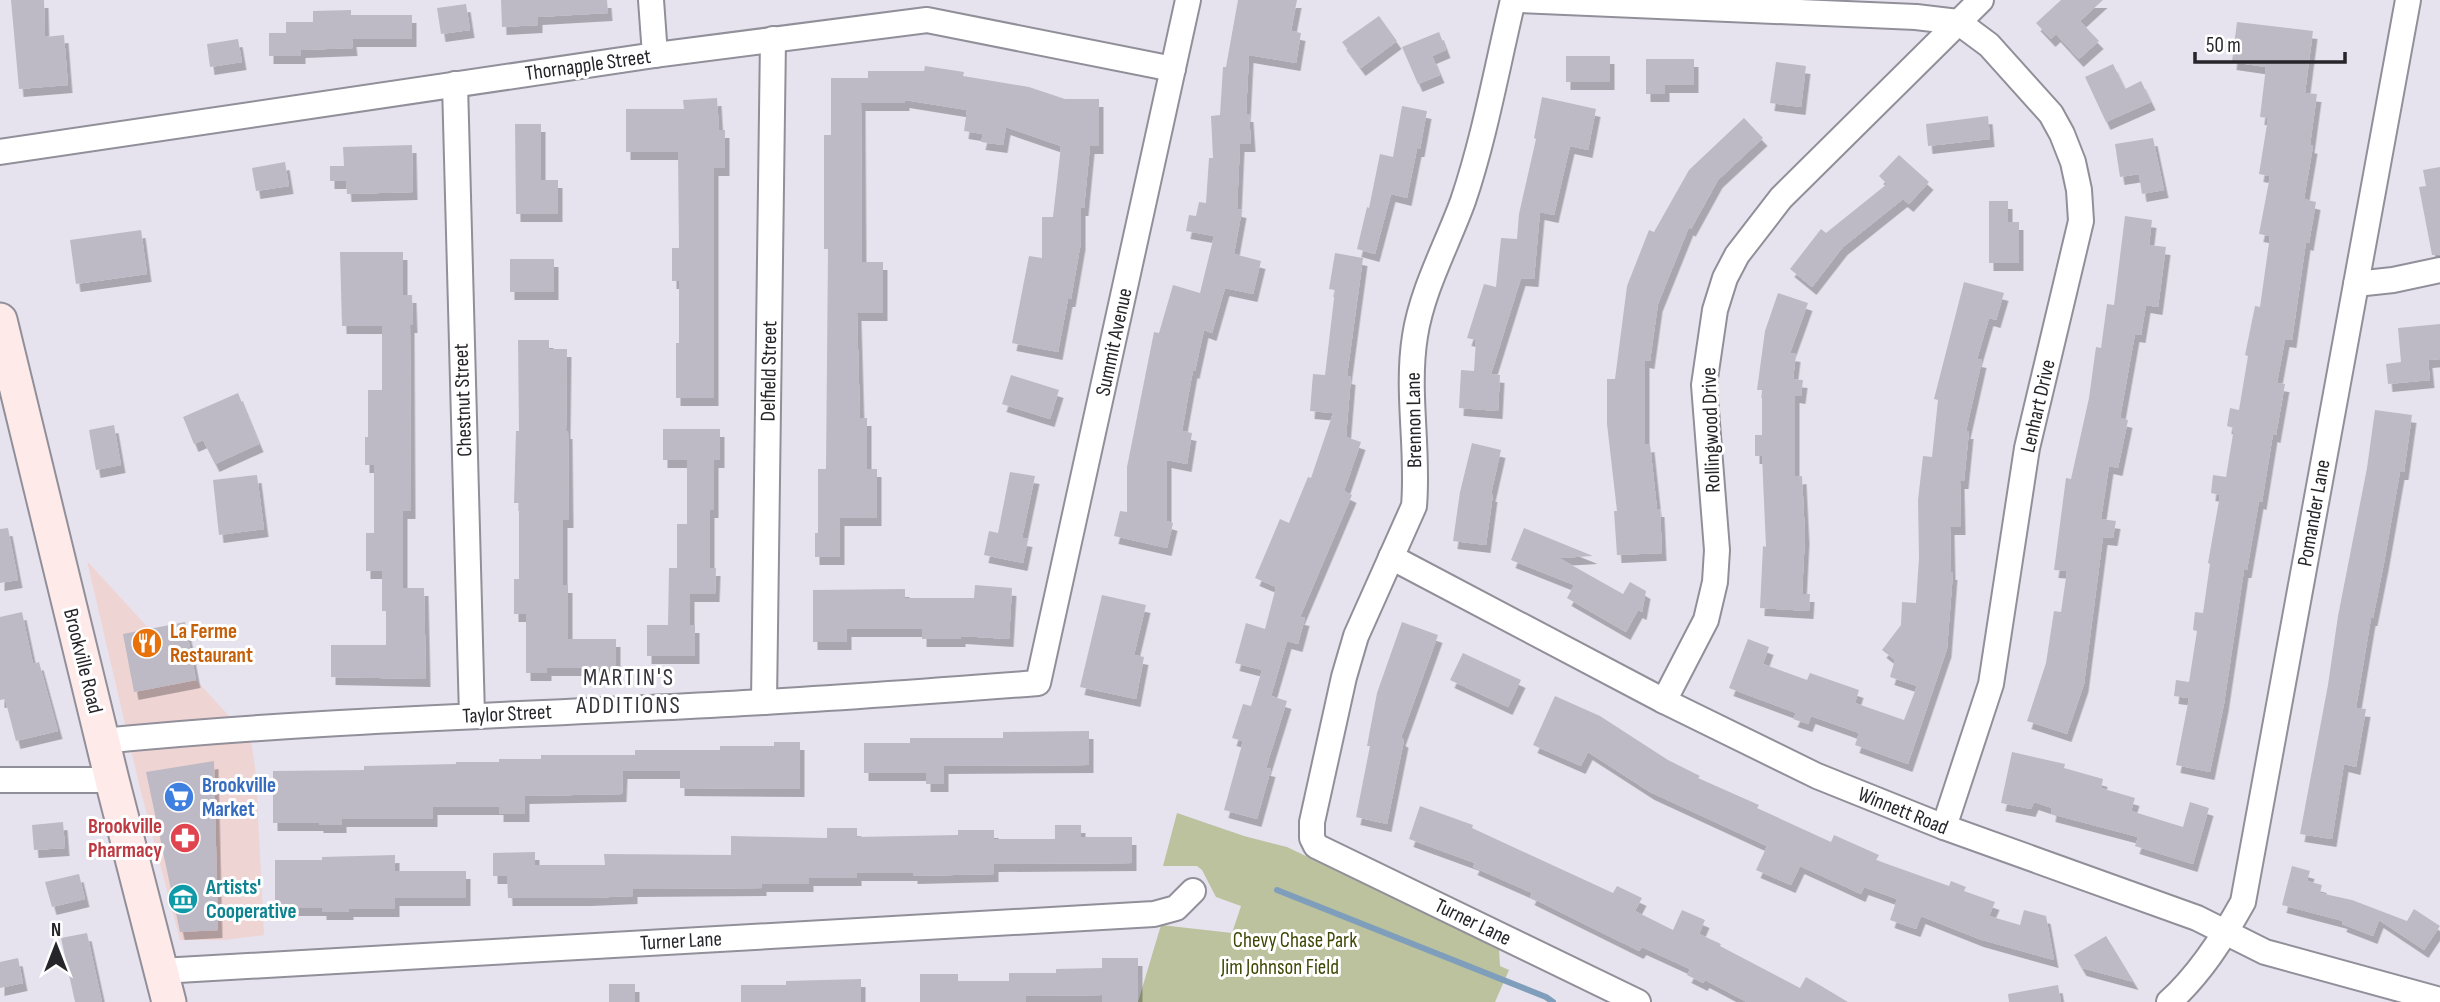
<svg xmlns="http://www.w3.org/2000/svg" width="2440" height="1002" viewBox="0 0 2440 1002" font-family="'Sofia Sans Condensed',sans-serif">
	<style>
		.commercial { fill: #efd4d4 }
		.green { fill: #bbc29d }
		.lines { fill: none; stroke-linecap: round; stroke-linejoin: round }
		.stream { stroke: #7e9ebb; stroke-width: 6 }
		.building { fill: #bdbac5; filter: url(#shadow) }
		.street-casing { stroke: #918f99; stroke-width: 28 }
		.secondary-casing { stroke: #918f99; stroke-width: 37 }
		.street { stroke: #fff; stroke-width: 24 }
		.secondary { stroke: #fdeae9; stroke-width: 33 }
		.labels { text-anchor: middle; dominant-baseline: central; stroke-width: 6; stroke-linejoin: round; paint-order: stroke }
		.street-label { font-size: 21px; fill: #262529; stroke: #fff }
		.food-label { font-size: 21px; font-weight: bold; fill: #c56008; stroke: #fff; text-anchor: start }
		.shop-label { font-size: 21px; font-weight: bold; fill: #366cbe; stroke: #fff; text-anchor: start }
		.health-label { font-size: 21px; font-weight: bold; fill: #be3a42; stroke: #fff; text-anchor: end }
		.culture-label { font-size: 21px; font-weight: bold; fill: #0d838f; stroke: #fff; text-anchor: start }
		.park-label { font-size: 21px; fill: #3f4705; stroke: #fff }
		.quarter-label { font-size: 24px; letter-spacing: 2px; fill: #36343c; stroke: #fff }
	</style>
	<defs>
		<filter id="shadow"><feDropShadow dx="4.5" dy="8" stdDeviation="0" flood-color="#0004"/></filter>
	</defs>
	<rect width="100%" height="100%" fill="#e6e3ee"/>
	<polygon class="commercial" points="87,561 251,740 256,775 264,935 224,940 180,940 140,788"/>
	<polygon class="green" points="1177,813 1244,836 1287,847 1499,949 1500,966 1509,970 1495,1002 1138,1002 1161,925 1232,933 1241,906 1216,897 1202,870 1197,866 1163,866"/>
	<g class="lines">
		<polyline class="stream" points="1277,890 1546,997 1553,1002"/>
	</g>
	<g class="building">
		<polygon points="11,0 44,0 45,37 64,35 68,85 19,89"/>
		<polygon points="501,0 607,0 608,13 538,17 538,25 502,27"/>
		<polygon points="1238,0 1297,0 1291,31 1301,33 1296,63 1249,55 1246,114 1249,114 1251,144 1240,144 1237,209 1242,210 1234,254 1261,261 1253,294 1225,288 1212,333 1204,330 1195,371 1193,370 1182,431 1192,433 1187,464 1167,460 1167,521 1173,523 1167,548 1114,536 1120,511 1127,512 1127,467 1154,332 1159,333 1173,285 1200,293 1214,236 1186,231 1189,215 1196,216 1199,202 1206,203 1209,158 1213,158 1211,116 1220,115 1223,67 1226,67"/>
		<polygon points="2061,0 2103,0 2080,21 2099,41 2079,59 2056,34 2051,39 2036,23"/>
		<polygon points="466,4 470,30 441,34 437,8"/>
		<polygon points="351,10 351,15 412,15 412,39 352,39 353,48 301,50 301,56 269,56 269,33 286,33 286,22 313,22 313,11"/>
		<polygon points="1379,16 1397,41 1361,68 1342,42"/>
		<polygon points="2237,22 2313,31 2305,93 2317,94 2310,145 2313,146 2304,199 2316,202 2309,243 2306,242 2292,340 2285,339 2277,383 2285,384 2276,435 2273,434 2262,502 2259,501 2247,570 2244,570 2224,704 2210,772 2176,765 2189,698 2174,696 2176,680 2189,682 2197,631 2193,630 2195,612 2203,613 2210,564 2208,563 2220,495 2211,493 2213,475 2226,477 2234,428 2227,426 2230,408 2239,410 2248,356 2245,355 2255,306 2260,307 2270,236 2259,234 2270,176 2259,174 2268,118 2260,117 2266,67 2232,62"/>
		<polygon points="1439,32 1446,50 1432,56 1440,75 1418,84 1402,47"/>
		<polygon points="238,39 242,62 210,67 207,44"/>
		<rect x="1566" y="56" width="44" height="26"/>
		<polygon points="1646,59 1694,59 1694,85 1665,85 1665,94 1646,94"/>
		<polygon points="1776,62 1806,66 1801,107 1770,103"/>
		<polygon points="2113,64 2125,89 2141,81 2151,102 2106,122 2085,77"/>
		<polygon points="925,66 964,72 963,76 1029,87 1065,99 1099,99 1099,146 1090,146 1084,208 1081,208 1081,242 1071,299 1068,299 1058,352 1012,343 1029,256 1042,258 1042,217 1053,217 1061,146 1006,127 1003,145 981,142 983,134 964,131 967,110 905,100 905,103 861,103 862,262 883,262 883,313 857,313 860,418 867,418 867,469 877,469 877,518 840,518 840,557 815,557 815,533 818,533 818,469 826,469 828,249 824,249 824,135 831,135 831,78 868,78 868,71 924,71"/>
		<polygon points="1542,97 1596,109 1588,150 1570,146 1554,215 1540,212 1534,279 1521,278 1491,374 1500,375 1498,411 1459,408 1461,370 1474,371 1476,340 1467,338 1484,284 1496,287 1501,238 1517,239 1519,214 1536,139 1534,138"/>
		<polygon points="717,98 719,130 725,130 725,168 714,168 714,398 676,398 676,343 679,343 679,281 672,281 672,248 679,248 678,152 626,152 626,109 684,109 683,100"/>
		<polygon points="1402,106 1427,111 1420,149 1417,149 1407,198 1391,194 1375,254 1357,249 1367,207 1369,208 1380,154 1393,157"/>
		<polygon points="1988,116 1990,139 1928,146 1926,124"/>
		<polygon points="1744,118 1763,138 1718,180 1691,229 1689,227 1658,304 1650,361 1645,360 1645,445 1650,444 1657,509 1660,509 1662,553 1617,555 1614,511 1617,511 1607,424 1607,379 1615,379 1627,286 1649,230 1654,232 1689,170"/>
		<polygon points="515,124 541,124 541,180 558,180 558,214 516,214"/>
		<polygon points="2153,138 2164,190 2142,194 2139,174 2120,177 2115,144"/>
		<polygon points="412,145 413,192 347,194 346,181 330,181 330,166 344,166 343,147"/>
		<polygon points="1899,155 1929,182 1909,204 1903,199 1843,247 1812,287 1790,269 1821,229 1826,233 1887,184 1879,176"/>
		<polygon points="285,162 289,186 256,191 252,168"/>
		<polygon points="2440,167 2440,255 2432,255 2419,187 2426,186 2423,170"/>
		<polygon points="1989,201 2008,201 2008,222 2019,222 2019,263 1989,263"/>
		<polygon points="2125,216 2152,220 2149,245 2166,247 2158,307 2146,305 2141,335 2135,334 2120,418 2128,420 2118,468 2109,466 2101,519 2116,521 2113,538 2103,537 2084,684 2067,734 2027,721 2046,663 2054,611 2061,612 2067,571 2054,570 2066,478 2071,479 2089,398 2096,347 2101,348 2107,304 2114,305"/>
		<polygon points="141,230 147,274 76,284 70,240"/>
		<polygon points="340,252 403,252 403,295 412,295 413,325 410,325 411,511 403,511 403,588 424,588 426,679 331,677 331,645 386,645 386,611 382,611 382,571 366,571 366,533 374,533 374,465 365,465 365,437 368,437 368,390 382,390 382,326 342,326"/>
		<polygon points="1335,253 1363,258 1347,376 1351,377 1346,437 1361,442 1344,491 1352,495 1300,617 1305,618 1298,644 1287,641 1271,696 1287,701 1266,768 1271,769 1257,819 1224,810 1243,741 1232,738 1243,704 1251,706 1262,670 1235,663 1246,623 1265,629 1276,587 1255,578 1280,519 1289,523 1308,477 1311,478 1333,413 1310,411 1313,374 1325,375 1335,290 1329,289"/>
		<rect x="510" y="259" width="44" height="33"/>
		<polygon points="1964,282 2004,293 1996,320 1989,318 1977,359 1982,360 1966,431 1969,431 1964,481 1960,481 1961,527 1950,527 1951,572 1953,572 1947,649 1908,764 1855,745 1859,733 1811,716 1808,724 1793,719 1796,713 1729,688 1748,639 1769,647 1763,664 1807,680 1810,673 1859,690 1855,703 1904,720 1917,686 1890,677 1895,660 1882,650 1901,625 1902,602 1916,603 1919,558 1918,500 1923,456 1932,457 1938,400 1934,399"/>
		<polygon points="1778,293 1808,303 1790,353 1796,354 1793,379 1803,380 1801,396 1795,395 1795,477 1802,476 1805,536 1802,594 1810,594 1809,611 1760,608 1763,546 1766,547 1762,456 1755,456 1755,435 1762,435 1762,390 1757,390 1765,331"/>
		<polygon points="2440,324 2440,359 2428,360 2430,380 2388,384 2386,364 2401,362 2398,328"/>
		<polygon points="518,340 549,340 549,349 567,349 566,431 568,431 569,520 563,520 563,585 568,585 568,639 616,639 616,668 547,668 547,673 526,673 526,614 514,614 514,579 519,579 519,503 514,503 516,431 519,431"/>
		<polygon points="1011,375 1059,390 1050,419 1002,404"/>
		<polygon points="238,393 259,444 215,464 203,440 194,444 183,417"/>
		<polygon points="2375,410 2412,415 2404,472 2400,472 2384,563 2373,618 2371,618 2356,708 2366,709 2356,767 2344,764 2332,839 2300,834 2328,685 2338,616 2367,468"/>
		<polygon points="114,425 121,465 96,470 89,430"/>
		<polygon points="663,429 720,429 720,460 714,460 714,510 710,510 710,568 716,568 715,594 690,594 690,625 695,625 695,656 647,656 647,625 668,625 669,568 677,568 677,524 687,524 687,460 663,460"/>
		<polygon points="1472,443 1501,450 1491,494 1493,494 1486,545 1453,541 1460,492"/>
		<polygon points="1010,472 1035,476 1022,538 1028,539 1023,563 984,555 989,531 998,533"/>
		<polygon points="257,475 264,529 219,535 213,480"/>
		<polygon points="8,528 18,580 0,583 0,529"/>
		<polygon points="1524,528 1593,556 1559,558 1623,594 1630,582 1646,591 1642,612 1638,610 1626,632 1567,598 1574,585 1511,560"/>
		<polygon points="975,585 1012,588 1009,639 961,636 961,639 922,639 922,629 847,629 847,642 813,642 813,590 905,589 905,598 974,598"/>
		<polygon points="1102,595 1146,605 1134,655 1144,657 1136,699 1080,687"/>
		<polygon points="22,612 33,664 39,662 58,731 16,741 5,699 0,700 0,617"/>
		<polygon points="185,622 196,680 134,692 123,634"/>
		<polygon points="1402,622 1438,635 1401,738 1404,740 1387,824 1356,817 1370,746 1367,746 1377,693"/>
		<polygon points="1463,653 1521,680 1508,707 1450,680"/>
		<polygon points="1555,696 1600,716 1668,760 1700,776 1698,778 1759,805 1757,808 1831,842 1834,835 1879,855 1876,860 1949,886 1951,881 1966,887 1964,891 1995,902 1989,916 2020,925 2024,910 2046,916 2054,960 1979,939 1921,916 1916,929 1890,920 1897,899 1864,887 1861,894 1800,866 1791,885 1756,870 1767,846 1650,792 1588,752 1581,766 1533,745"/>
		<polygon points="1089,731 1089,765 944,766 944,784 926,784 926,773 864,773 864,743 910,743 910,738 1003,738 1003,732"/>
		<polygon points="774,742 800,742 800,789 680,788 680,771 623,771 622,794 525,796 525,814 499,814 499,807 433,807 433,819 342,819 342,825 319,825 319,823 273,823 273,771 364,770 364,766 456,764 456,762 499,762 499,759 541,759 541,755 635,755 635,750 720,750 720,746 774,746"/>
		<polygon points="2012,752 2065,764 2064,768 2103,779 2101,788 2135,798 2131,811 2183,827 2190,802 2209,808 2193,864 2135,846 2138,837 2051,814 2052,808 2034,802 2031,809 2001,803"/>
		<polygon points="214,761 218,930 180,932 146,772"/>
		<polygon points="1420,806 1473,825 1472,828 1613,893 1617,886 1642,898 1635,911 1673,930 1682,910 1705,920 1699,934 1721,944 1720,946 1800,988 1806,977 1848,1002 1747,1002 1705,980 1703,983 1687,975 1690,969 1642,947 1639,951 1530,897 1532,893 1473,867 1475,863 1409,839"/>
		<polygon points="63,822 65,848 34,850 32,825"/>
		<polygon points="1055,825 1081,825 1081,837 1132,837 1132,863 994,864 994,874 913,876 913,873 857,873 857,878 809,878 809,884 762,884 762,888 633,889 633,896 587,898 508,898 507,876 493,876 493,853 535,852 535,865 605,865 604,854 731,855 731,836 827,838 827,828 857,828 857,837 958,835 958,830 994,830 994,839 1055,839"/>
		<polygon points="395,855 395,871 466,871 466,898 395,898 395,909 349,909 349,912 322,912 322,908 275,908 275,860 322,860 322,857"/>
		<polygon points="2292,866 2310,871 2307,881 2322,885 2320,893 2352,900 2407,921 2414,909 2440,926 2424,950 2379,920 2373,936 2342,924 2343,921 2282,905"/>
		<polygon points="79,874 85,899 52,907 45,882"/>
		<polygon points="87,933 102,1002 75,1002 61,938"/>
		<polygon points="2106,936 2134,982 2082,968 2074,955"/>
		<polygon points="18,958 23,983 0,988 0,962"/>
		<polygon points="1102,958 1138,958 1138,1002 1102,1002 1102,995 1026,996 1026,1002 920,1002 920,974 958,974 958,981 1009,981 1009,973 1056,973 1056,969 1102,968"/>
		<polygon points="861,979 861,1002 741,1002 741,985 786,985 786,981"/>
		<rect x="609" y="984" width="26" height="18"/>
		<polygon points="2058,985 2061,1002 2009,1002 2008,994"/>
	</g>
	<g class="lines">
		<g class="street-casing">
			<g id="street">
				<polyline points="651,0 655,55"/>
				<path d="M1513,0C1497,67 1485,136 1463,201C1447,245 1422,290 1415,336C1406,392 1419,450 1414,506L1356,636L1344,677L1312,822V838L1316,846L1638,1002"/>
				<polyline points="1520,0 1916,17 1958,22 1989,45 2051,114 2062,134 2073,162 2079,190 2081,221 2027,448 1991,684 1944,827"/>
				<polyline points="455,84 472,716"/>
				<polyline points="0,152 655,55 927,20 1173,69"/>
				<polyline points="2356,284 2393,280 2440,270"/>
				<polyline points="1391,557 1664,701 1817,776 1944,827 2197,918 2265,952 2440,1000"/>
				<polyline points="1664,701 1706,620 1715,582 1717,550 1704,385 1715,310 1725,278 1737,255 1781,198 1981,0"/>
				<polyline points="764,702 773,39"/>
				<path d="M102,741C322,719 543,715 764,702C855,697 947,690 1038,683L1188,0"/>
				<polyline points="0,780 112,780"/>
				<polyline points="161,971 1154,914 1176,908 1193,891"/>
				<path d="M2169,1002C2200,974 2223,938 2243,902L2408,0"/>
			</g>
		</g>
		<g class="secondary-casing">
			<polyline id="secondary" points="0,320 112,780 169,1002"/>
		</g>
		<use href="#street" class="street"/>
		<use href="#secondary" class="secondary"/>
	</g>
	<defs>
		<g id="restaurant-disc" transform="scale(1.575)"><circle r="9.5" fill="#e8710a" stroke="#fff"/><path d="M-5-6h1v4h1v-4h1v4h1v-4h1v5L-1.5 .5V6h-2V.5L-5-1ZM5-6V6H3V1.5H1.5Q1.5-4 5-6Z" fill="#fff"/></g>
		<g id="supermarket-disc" transform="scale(1.575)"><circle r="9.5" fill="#3f7fe0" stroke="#fff"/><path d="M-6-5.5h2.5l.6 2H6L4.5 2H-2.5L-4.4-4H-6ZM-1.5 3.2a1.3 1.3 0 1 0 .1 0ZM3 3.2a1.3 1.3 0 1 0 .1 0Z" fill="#fff"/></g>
		<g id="pharmacy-disc" transform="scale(1.575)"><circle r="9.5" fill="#e0444e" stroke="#fff"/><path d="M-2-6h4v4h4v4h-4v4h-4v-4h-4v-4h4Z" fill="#fff"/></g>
		<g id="museum-disc" transform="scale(1.575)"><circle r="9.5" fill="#0f9aa8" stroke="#fff"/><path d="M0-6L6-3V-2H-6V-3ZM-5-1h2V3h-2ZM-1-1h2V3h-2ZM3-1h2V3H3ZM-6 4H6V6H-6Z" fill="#fff"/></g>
	</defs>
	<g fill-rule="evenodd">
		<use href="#restaurant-disc" x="147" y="643"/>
		<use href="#supermarket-disc" x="179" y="797"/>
		<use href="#pharmacy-disc" x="185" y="838"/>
		<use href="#museum-disc" x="183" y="899"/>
	</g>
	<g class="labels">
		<g class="street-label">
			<text transform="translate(588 65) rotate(-8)">Thornapple Street</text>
			<text transform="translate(1114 342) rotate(-78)">Summit Avenue</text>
			<text transform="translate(769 371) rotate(-89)">Delfield Street</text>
			<text transform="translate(463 400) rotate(-92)">Chestnut Street</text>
			<text transform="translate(2038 406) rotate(-77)">Lenhart Drive</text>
			<text transform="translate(1414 420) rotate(-91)">Brennon Lane</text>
			<text transform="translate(1711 430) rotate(-92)">Rollingwood Drive</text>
			<text transform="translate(2314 513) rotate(-80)">Pomander Lane</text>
			<text transform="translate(83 661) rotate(76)">Brookville Road</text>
			<text transform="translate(507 714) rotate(-3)">Taylor Street</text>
			<text transform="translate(1903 811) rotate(22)">Winnett Road</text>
			<text transform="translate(1473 922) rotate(26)">Turner Lane</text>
			<text transform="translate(681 941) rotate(-3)">Turner Lane</text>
		</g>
		<g class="food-label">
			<text x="170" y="631">La Ferme<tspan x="170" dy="24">Restaurant</tspan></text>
		</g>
		<g class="shop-label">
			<text x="202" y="785">Brookville<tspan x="202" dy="24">Market</tspan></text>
		</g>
		<g class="health-label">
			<text x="162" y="826">Brookville<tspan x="162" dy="24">Pharmacy</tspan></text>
		</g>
		<g class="culture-label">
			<text x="206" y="887">Artists'<tspan x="206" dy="24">Cooperative</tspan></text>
		</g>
		<g class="park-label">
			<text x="1295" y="940">Chevy Chase Park</text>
			<text x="1280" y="967">Jim Johnson Field</text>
		</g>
		<g class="quarter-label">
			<text x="629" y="677">MARTIN'S<tspan x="629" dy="28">ADDITIONS</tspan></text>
		</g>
	</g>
	<g transform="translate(56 946)" stroke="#ffffff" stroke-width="5" paint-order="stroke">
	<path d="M0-5L12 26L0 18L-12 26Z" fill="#262529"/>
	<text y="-10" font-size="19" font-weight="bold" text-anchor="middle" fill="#262529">N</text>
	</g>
	<path d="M2195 52v10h150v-10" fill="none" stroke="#262529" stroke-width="3.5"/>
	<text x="2206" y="52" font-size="21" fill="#262529" stroke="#ffffff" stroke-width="5" paint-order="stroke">50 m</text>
</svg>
